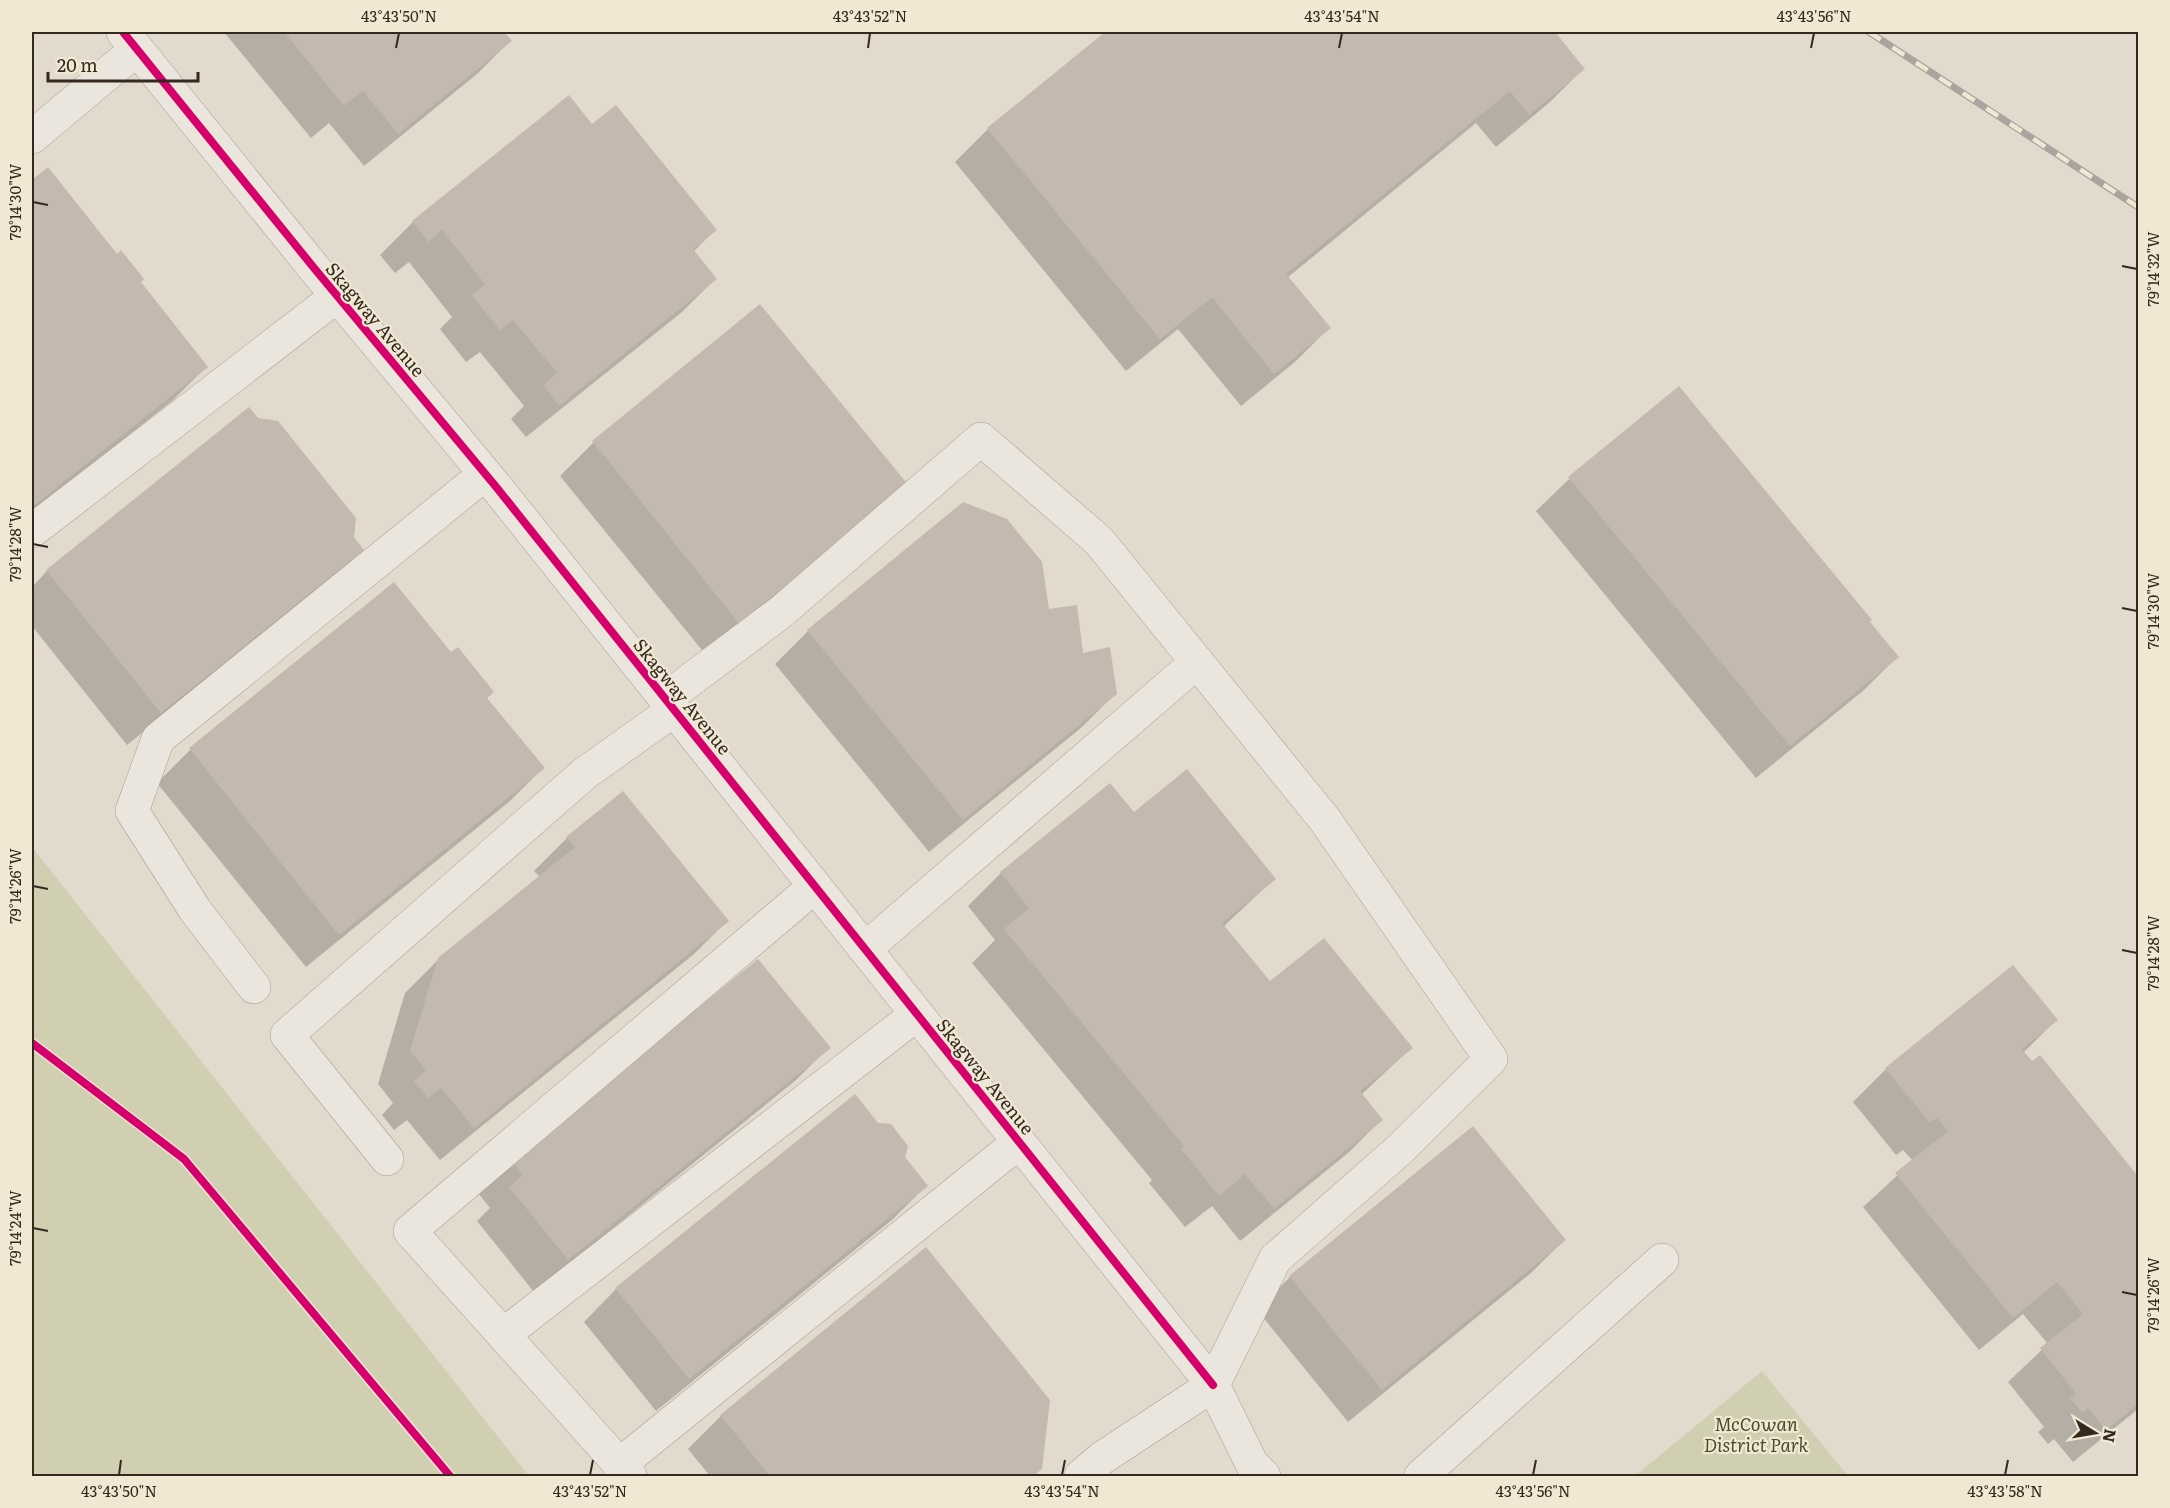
<svg xmlns="http://www.w3.org/2000/svg" width="2170" height="1508" viewBox="0 0 2170 1508" font-family="Literata,serif">
	<style>
		.green { fill: #d0cfb1 }
		.shadow { fill: #0003 }
		.building { fill: #c4b9ae }
		.lines { fill: none; stroke-linecap: round; stroke-linejoin: round }
		.minor-casing { stroke: #a69f96; stroke-width: 34 }
		.minor { stroke: #eae6de; stroke-width: 33 }
		.rail-casing { stroke: #a9a49e; stroke-width: 7 }
		.rail { stroke: #f1e8d4; stroke-width: 4.5; stroke-dasharray: 14; stroke-linecap: butt }
		.cycleway-casing { stroke: #f1e8d4; stroke-width: 11 }
		.cycleway { stroke: #d6006c; stroke-width: 8 }
		.ticks { fill: none; stroke: #34281f; stroke-width: 2 }
		.labels { text-anchor: middle; dominant-baseline: central; stroke-width: 4.5; stroke-linejoin: round; paint-order: stroke }
		.street-label { font-size: 18px; fill: #34281f; stroke: #f1e8d4 }
		.park-label { font-size: 18px; font-style: italic; fill: #464e28; stroke: #f1e8d4 }
		.neatline { fill: none; stroke: #34281f; stroke-width: 2 }
		.ticks-label { font-size: 15px; text-anchor: middle; fill: #34281f }
	</style>
	<rect width="100%" height="100%" fill="#e1dacd"/>
	<g class="green">
		<polygon points="32,847 529,1476 32,1476"/>
		<polygon points="1762,1371 1848,1476 1635,1476"/>
	</g>
	<g class="shadow">
		<polygon points="224,32 502,32 510,41 477,74 364,166 329,123 311,138"/>
		<polygon points="1108,32 1553,32 1583,69 1550,102 1496,147 1476,123 1287,278 1329,328 1296,361 1241,406 1178,329 1126,371 955,162 988,129"/>
		<polygon points="592,126 715,230 693,252 715,279 682,312 526,437 511,419 524,406 480,352 466,362 440,329 452,317 409,262 395,273 380,255 413,222"/>
		<polygon points="48,169 206,367 173,400 32,512 32,181"/>
		<polygon points="760,306 907,486 706,655 560,476 593,443"/>
		<polygon points="1569,479 1868,622 1897,657 1864,690 1756,778 1536,511"/>
		<polygon points="352,538 362,550 329,583 127,745 32,626 32,587 47,571"/>
		<polygon points="394,584 543,768 510,801 306,967 157,783 190,750"/>
		<polygon points="1047,611 1116,693 1082,727 929,852 775,664 808,631"/>
		<polygon points="1110,785 1134,814 1274,879 1223,927 1270,984 1411,1048 1361,1095 1381,1120 1348,1153 1240,1241 1212,1206 1185,1227 1149,1183 1152,1180 972,963 995,940 968,906 1001,873"/>
		<polygon points="567,838 727,921 694,954 440,1160 407,1120 394,1130 382,1115 393,1103 378,1084 405,993 439,959 540,877 534,871"/>
		<polygon points="2056,1020 2023,1053 2136,1177 2138,1175 2138,1409 2073,1462 2054,1439 2048,1444 2038,1432 2044,1427 2008,1382 2048,1344 2023,1314 1979,1350 1863,1207 1913,1161 1903,1150 1896,1155 1853,1102 1886,1069"/>
		<polygon points="829,1047 796,1080 534,1292 477,1221 490,1208 479,1194 512,1161"/>
		<polygon points="878,1125 926,1186 893,1219 656,1411 584,1322 616,1289"/>
		<polygon points="1564,1240 1531,1273 1348,1422 1257,1310 1290,1277"/>
		<polygon points="926,1249 1041,1468 1032,1476 710,1476 688,1449 721,1416"/>
	</g>
	<g class="building">
		<polygon points="284,32 504,32 512,41 398,134 363,91 344,106"/>
		<polygon points="1105,32 1555,32 1585,69 1529,115 1510,91 1286,274 1331,328 1274,374 1212,297 1160,339 987,128"/>
		<polygon points="569,95 592,124 616,105 717,230 693,249 717,279 559,406 543,385 557,373 513,320 500,330 472,295 485,284 442,230 428,242 412,221"/>
		<polygon points="48,167 117,254 121,250 144,279 141,282 208,367 32,507 32,180"/>
		<polygon points="760,304 909,486 739,623 592,441"/>
		<polygon points="1679,386 1872,620 1870,622 1899,657 1790,746 1568,477"/>
		<polygon points="249,407 258,418 278,421 356,518 354,537 364,550 161,713 46,570"/>
		<polygon points="963,502 1007,519 1042,562 1049,609 1077,605 1083,653 1110,647 1117,694 963,820 807,630"/>
		<polygon points="394,582 451,652 458,647 494,692 487,698 545,768 339,935 189,748"/>
		<polygon points="1187,769 1276,879 1222,923 1270,981 1324,938 1413,1048 1360,1091 1383,1120 1274,1209 1245,1174 1219,1196 1181,1149 1184,1146 1004,929 1029,908 1000,872 1110,783 1134,812"/>
		<polygon points="623,791 729,921 474,1128 441,1088 428,1098 414,1081 426,1070 410,1051 438,958 575,847 566,837"/>
		<polygon points="758,959 831,1048 568,1260 509,1187 523,1175 511,1160"/>
		<polygon points="2013,965 2058,1020 2022,1049 2032,1061 2040,1055 2137,1175 2138,1173 2138,1404 2106,1430 2088,1408 2082,1413 2070,1398 2076,1394 2040,1348 2083,1314 2057,1282 2013,1318 1895,1173 1948,1131 1937,1118 1930,1123 1885,1068"/>
		<polygon points="855,1094 878,1123 891,1124 908,1146 905,1157 928,1186 689,1379 615,1288"/>
		<polygon points="1473,1126 1566,1240 1382,1390 1289,1276"/>
		<polygon points="926,1247 1050,1400 1042,1469 1033,1476 770,1476 720,1415"/>
	</g>
	<g class="lines">
		<g class="minor-casing">
			<g id="minor">
				<polyline points="123,32 314,268 497,488 1213,1385 1252,1464 1264,1476"/>
				<polyline points="32,137 137,49"/>
				<polyline points="32,531 337,296"/>
				<polyline points="665,699 781,612 981,439 1099,541 1325,820 1491,1059 1398,1151 1275,1259 1213,1385 1102,1458 1081,1476"/>
				<polyline points="865,949 1197,662"/>
				<polyline points="254,987 195,910 132,811 158,739 485,474"/>
				<polyline points="387,1159 287,1035 584,774 674,710"/>
				<polyline points="503,1335 917,1014"/>
				<polyline points="619,1465 1019,1142"/>
				<polyline points="630,1476 410,1231 815,886"/>
				<polyline points="1421,1476 1662,1260"/>
			</g>
		</g>
		<use href="#minor" class="minor"/>
		<g class="rail-casing">
			<polyline id="rail" points="1869,32 2138,207"/>
		</g>
		<use href="#rail" class="rail"/>
		<g class="cycleway-casing">
			<g id="cycleway">
				<polyline points="123,32 314,268 497,488 1213,1385"/>
				<polyline points="32,1043 184,1159 450,1476"/>
			</g>
		</g>
		<use href="#cycleway" class="cycleway"/>
	</g>
	<path class="ticks" d="M396,48L399,33M868,48L870,33M1339,48L1342,33M1811,48L1814,33M33,202L48,205M2122,266L2137,269M33,544L48,547M2122,608L2137,611M33,886L48,889M2122,950L2137,953M33,1228L48,1231M2122,1292L2137,1295M119,1475L121,1460M590,1475L593,1460M1062,1475L1065,1460M1533,1475L1536,1460M2005,1475L2008,1460"/>
	<g class="labels">
		<g class="street-label">
			<text transform="translate(376 319) rotate(50)">Skagway Avenue</text>
			<text transform="translate(683 696) rotate(51)">Skagway Avenue</text>
			<text transform="translate(986 1076) rotate(51)">Skagway Avenue</text>
		</g>
		<g class="park-label">
			<text x="1756" y="1423">McCowan<tspan x="1756" dy="21">District Park</tspan></text>
		</g>
	</g>
	<rect width="2170" height="1508" fill="none" stroke="#f1e8d4" stroke-width="66"/>
	<g transform="translate(2095 1433) rotate(101)" stroke="#f1e8d4" stroke-width="4.5" paint-order="stroke">
	<path d="M0-4.5L10 22L0 15L-10 22Z" fill="#34281f"/>
	<text y="-9" font-size="16" font-weight="bold" text-anchor="middle" fill="#34281f">N</text>
	</g>
	<path d="M48 72v9h150v-9" fill="none" stroke="#34281f" stroke-width="3"/>
	<text x="57" y="72" font-size="18" fill="#34281f" stroke="#f1e8d4" stroke-width="4.5" paint-order="stroke">20 m</text>
	<rect x="33" y="33" width="2104" height="1442" class="neatline"/>
	<g class="ticks-label">
		<text x="399" y="22">43°43'50"N</text>
		<text x="870" y="22">43°43'52"N</text>
		<text x="1342" y="22">43°43'54"N</text>
		<text x="1814" y="22">43°43'56"N</text>
		<text transform="translate(16 202) rotate(-90)" y="5">79°14'30"W</text>
		<text transform="translate(2154 269) rotate(-90)" y="5">79°14'32"W</text>
		<text transform="translate(16 544) rotate(-90)" y="5">79°14'28"W</text>
		<text transform="translate(2154 611) rotate(-90)" y="5">79°14'30"W</text>
		<text transform="translate(16 886) rotate(-90)" y="5">79°14'26"W</text>
		<text transform="translate(2154 953) rotate(-90)" y="5">79°14'28"W</text>
		<text transform="translate(16 1228) rotate(-90)" y="5">79°14'24"W</text>
		<text transform="translate(2154 1295) rotate(-90)" y="5">79°14'26"W</text>
		<text x="119" y="1497">43°43'50"N</text>
		<text x="590" y="1497">43°43'52"N</text>
		<text x="1062" y="1497">43°43'54"N</text>
		<text x="1533" y="1497">43°43'56"N</text>
		<text x="2005" y="1497">43°43'58"N</text>
	</g>
</svg>
